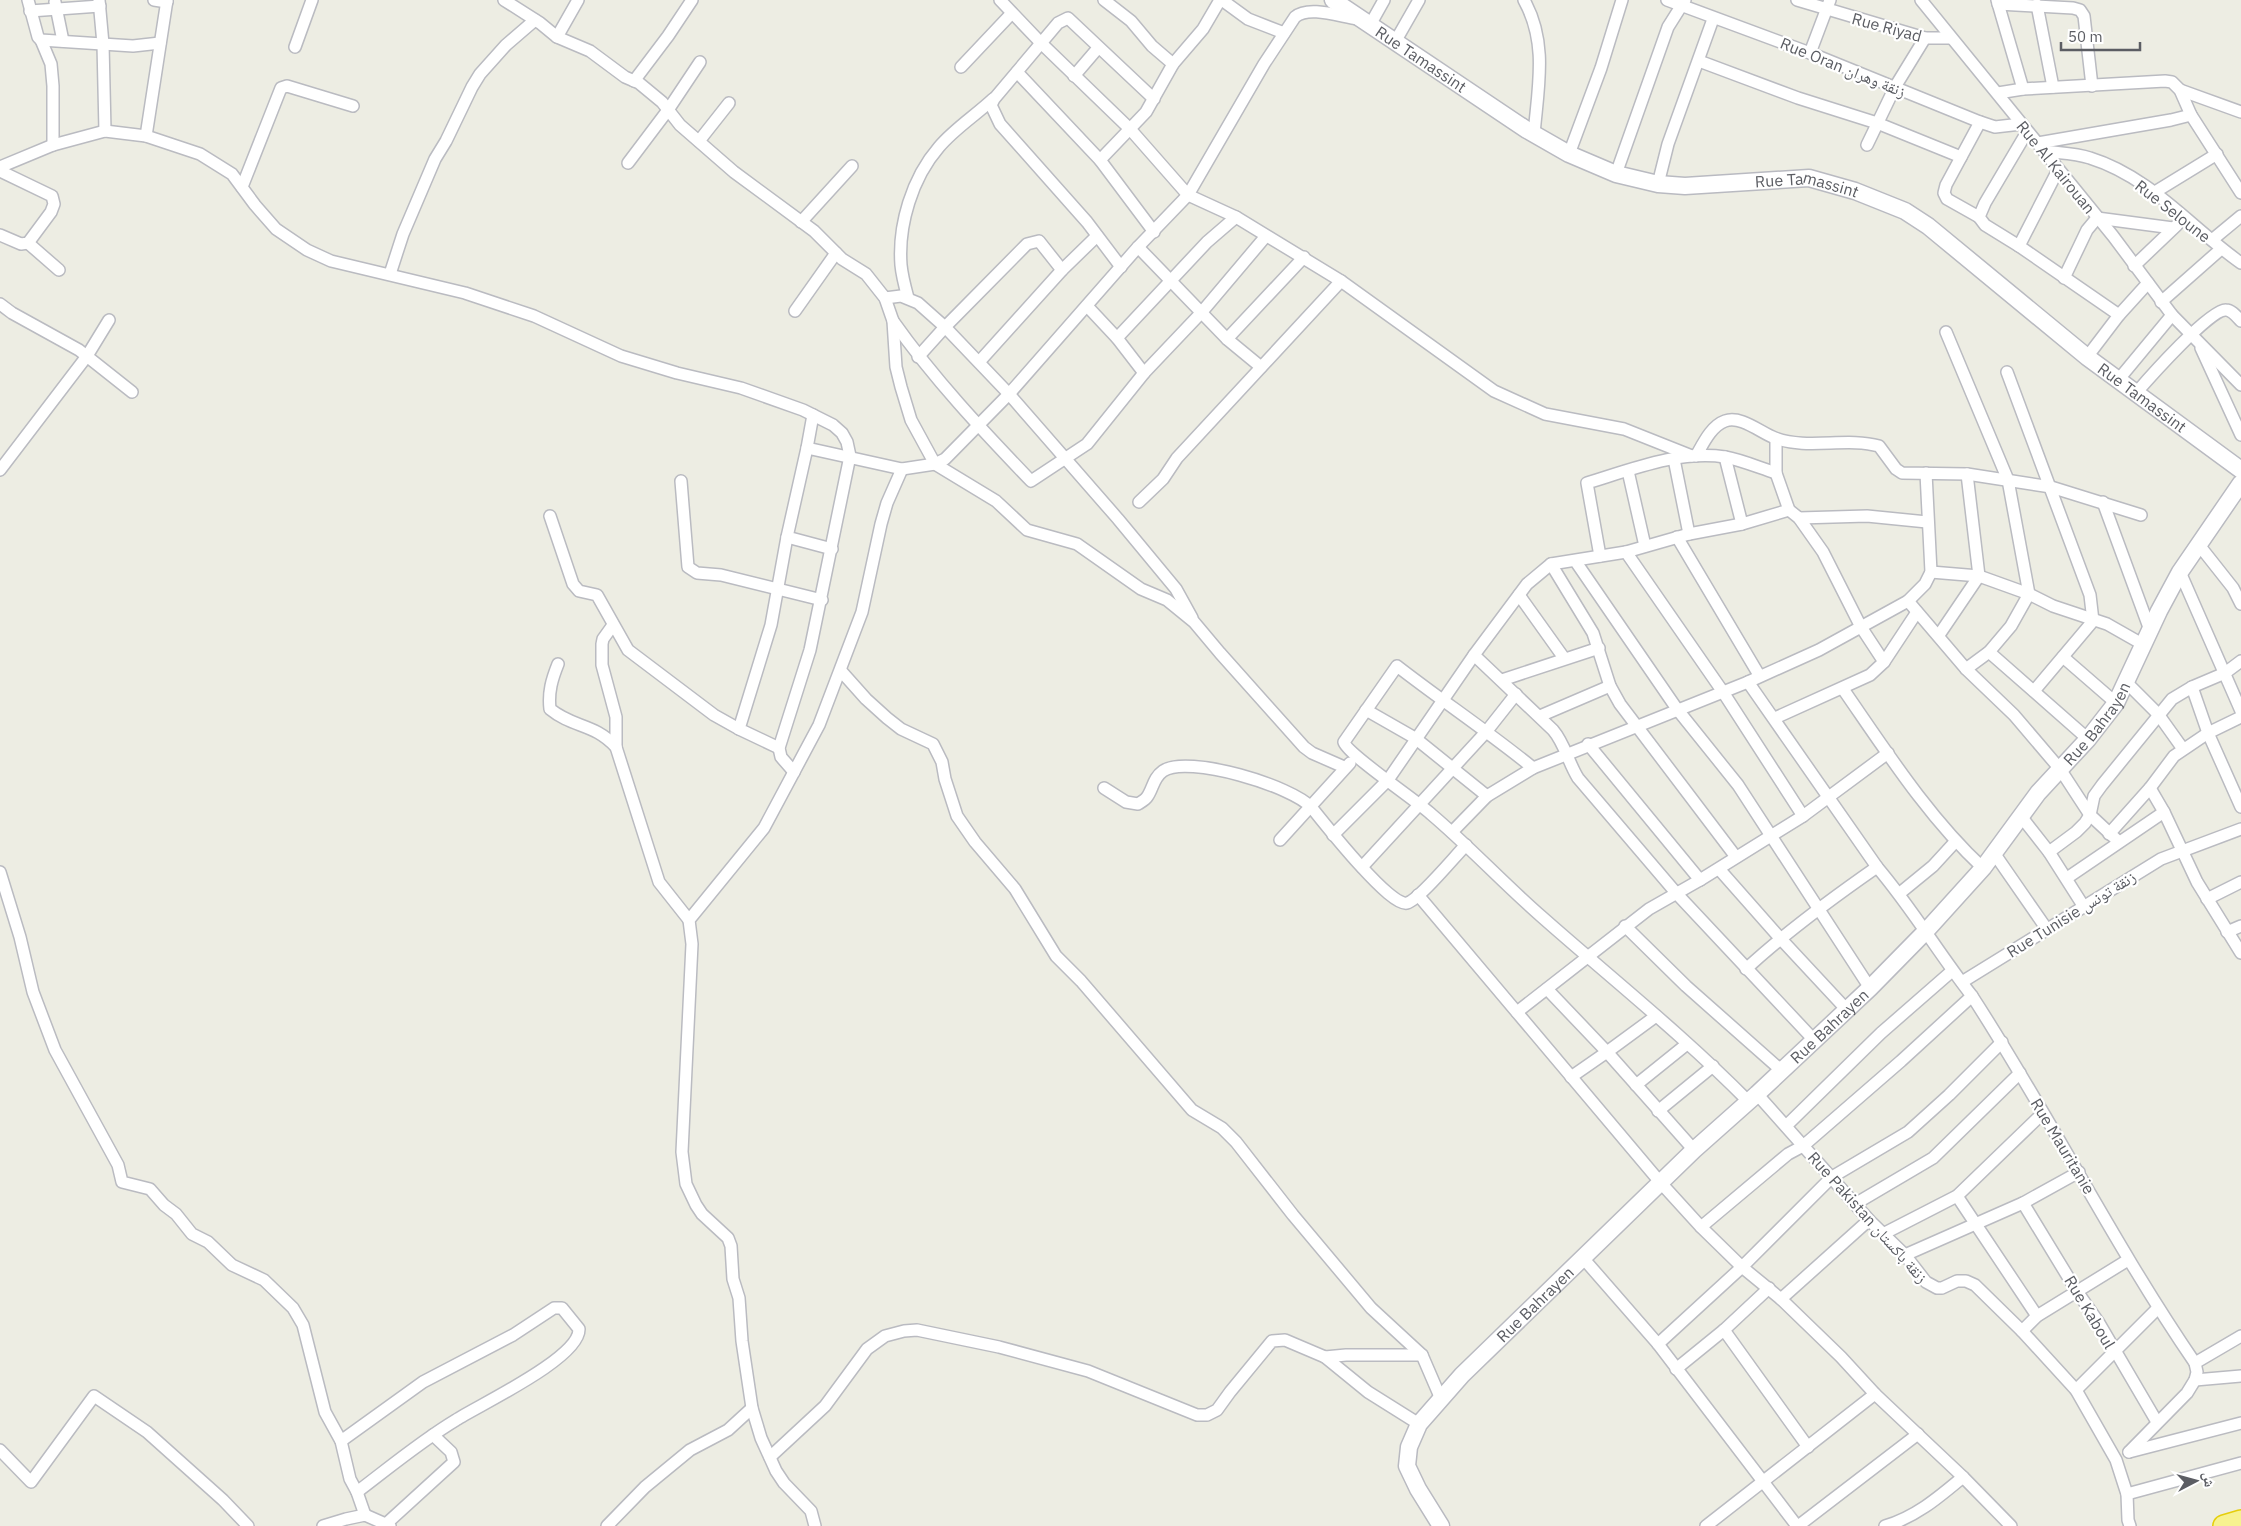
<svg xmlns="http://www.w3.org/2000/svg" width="2241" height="1526" viewBox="0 0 2241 1526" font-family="'IBM Plex Sans','Noto Naskh Arabic',sans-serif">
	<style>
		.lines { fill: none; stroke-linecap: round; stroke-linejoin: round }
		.street-casing { stroke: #babbc1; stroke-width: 14 }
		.secondary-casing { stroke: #b9bac1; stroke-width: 19 }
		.highway-casing { stroke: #e5ce0b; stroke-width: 24 }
		.street { stroke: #fff; stroke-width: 11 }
		.secondary { stroke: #fff; stroke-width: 16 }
		.highway { stroke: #f7f290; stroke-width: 21 }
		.labels { text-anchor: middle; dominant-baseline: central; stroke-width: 4.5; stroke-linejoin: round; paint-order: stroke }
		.street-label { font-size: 16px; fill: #5b5d63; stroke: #fff }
	</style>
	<rect width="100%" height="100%" fill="#edede3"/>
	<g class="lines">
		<g class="street-casing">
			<g id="street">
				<polyline points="28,0 38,37 41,40 133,46 160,43"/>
				<polyline points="99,0 103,44 105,131"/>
				<polyline points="154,0 167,2"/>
				<polyline points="504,0 540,23 557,37 590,51 625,77 639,83 662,102 680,125 734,172 814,231 842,259 866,274 885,298 893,321 896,367 901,387 911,420 935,464 996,501 1027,530 1077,544 1141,589 1167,600 1194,622 1220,653 1304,747 1312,753 1344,767"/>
				<polyline points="1000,0 1041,43 1130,129 1188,195 1236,217 1341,281 1494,391 1545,414 1624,429 1692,456"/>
				<polyline points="1104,0 1131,21 1152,46 1173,64"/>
				<polyline points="1222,0 1248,19 1284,33"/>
				<path d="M1524,0C1548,43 1538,87 1534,134"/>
				<polyline points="1667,0 1810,53 1980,122 1995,127 2021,124"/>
				<polyline points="1797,0 1925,38 1951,38"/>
				<polyline points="1921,0 2113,236 2172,315 2241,385"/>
				<polyline points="1997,0 2023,89"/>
				<polyline points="55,2 63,41"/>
				<polyline points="1998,4 2073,8 2080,10 2084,16 2092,86"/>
				<polyline points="2037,5 2053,87"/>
				<polyline points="30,11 100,6"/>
				<polyline points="1370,25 1384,0"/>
				<polyline points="557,37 578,0"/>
				<polyline points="41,40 51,64 53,86 53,145"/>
				<polyline points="1395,42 1419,0"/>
				<polyline points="295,47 312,0"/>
				<polyline points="1810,53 1830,0"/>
				<polyline points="1699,61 1798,98 1877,123 1961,157"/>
				<polyline points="961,67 1012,13"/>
				<polyline points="1017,72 1100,160 1154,232"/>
				<polyline points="1074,76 1098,48"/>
				<polyline points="634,81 668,36 692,0"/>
				<polyline points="2180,90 2241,112"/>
				<polyline points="1998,93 2023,89 2165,81 2172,82 2180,90 2191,115 2241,193"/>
				<polyline points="2027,132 1985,203 1979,217 1985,225 2019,246 2119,315"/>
				<polyline points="146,136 167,0"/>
				<polyline points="699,141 729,103"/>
				<polyline points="2038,143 2171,120 2191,115"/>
				<polyline points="1867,145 1895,87 1925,38"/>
				<path d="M2044,151C2059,153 2076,153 2090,158C2151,177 2191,228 2241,263"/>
				<polyline points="1569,154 1601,68 1622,0"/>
				<polyline points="1100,160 1146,112 1173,64 1203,29 1220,0"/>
				<polyline points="628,163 668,110 700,62"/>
				<polyline points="0,167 53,145 105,131 146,136 200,154 232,174 255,205 276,229 307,250 331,261 465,293 534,316 621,356 677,373 741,388 803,410 833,425 842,433 847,442 850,456 810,650 779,748 781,757 794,772"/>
				<polyline points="0,171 52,196 54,204 51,212 28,243 21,244 0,235"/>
				<polyline points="1616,174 1668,27 1685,0"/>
				<polyline points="1658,184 1668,144 1713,19"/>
				<polyline points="242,187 281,88 287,86 353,106"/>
				<polyline points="2155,192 2217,154"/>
				<polyline points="1979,217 1947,199 1944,193 1946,185 1980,122"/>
				<polyline points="2097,218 2173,228"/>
				<polyline points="801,222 852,166"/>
				<polyline points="2212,240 2241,216"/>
				<polyline points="28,243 59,270"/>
				<polyline points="2019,246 2058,170"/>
				<polyline points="1138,247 1227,339 1261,367"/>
				<polyline points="2134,266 2177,225"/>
				<polyline points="1121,267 1087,222 1000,124 991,105 994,99 1058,23 1068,18 1154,99"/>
				<polyline points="390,274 403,234 435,159 446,141 472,87 480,74 506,45 535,20"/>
				<polyline points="2064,278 2087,230 2097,218"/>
				<polyline points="885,298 901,296 918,303 945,327 1009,394 1118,519 1176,589 1192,618"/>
				<path d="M908,298C905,287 902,276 901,265C898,225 912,178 939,147C954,129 976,115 993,99"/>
				<polyline points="2161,302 2221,249"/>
				<polyline points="0,304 12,313 79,350 132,392"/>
				<polyline points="1087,306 1117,338 1144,373"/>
				<polyline points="795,311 836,253"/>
				<path d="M893,321C934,379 982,430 1031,481L1087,444L1144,373L1201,313L1266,236"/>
				<polyline points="1946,332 2008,480 2029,594 2011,626 1989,652 1966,669"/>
				<polyline points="1117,338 1207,242 1236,217"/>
				<polyline points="1227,339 1304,257"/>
				<polyline points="2201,348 2241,435"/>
				<polyline points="918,357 945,327 1027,244 1039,241 1062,270"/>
				<polyline points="2087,357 2119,315 2148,283"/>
				<polyline points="979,362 1062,270 1097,236"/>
				<polyline points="2007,372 2090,595 2093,621 2034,691"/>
				<polyline points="2119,379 2172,315"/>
				<path d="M2136,393C2149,378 2210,309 2226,310C2232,310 2237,317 2241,321"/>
				<polyline points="1776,439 1776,473 1789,510 1799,518 1823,552 1861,627 1884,662"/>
				<polyline points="807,448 813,415"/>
				<path d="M1696,456C1703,444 1711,426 1725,421C1741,415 1761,433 1775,438C1807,450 1847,437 1879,446L1896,469L1902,473L1967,474L2051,487L2141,515"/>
				<polyline points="1725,457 1742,524"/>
				<polyline points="1674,459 1689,534"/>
				<polyline points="0,470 87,356 109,320"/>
				<polyline points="1628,471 1645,546"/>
				<polyline points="681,481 688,567 697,573 721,575 822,600"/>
				<polyline points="1139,502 1163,479 1177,458 1341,281"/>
				<polyline points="2103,502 2150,630"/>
				<polyline points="550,516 573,584 579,591 597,595 628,650 714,715 739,729"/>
				<polyline points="1799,518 1867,516 1927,522"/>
				<polyline points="1677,537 1759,675"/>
				<polyline points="2199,545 2233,588 2241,604"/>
				<path d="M832,549L787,537L807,448L902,469L935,464L945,459L1009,394L1138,247L1188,195L1264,64L1295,17C1309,5 1341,17 1358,19"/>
				<polyline points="1626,552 1723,692 1803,816"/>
				<path d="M1600,556L1587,483C1630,470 1679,450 1725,457C1742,460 1760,468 1776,473"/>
				<polyline points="1576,562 1677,709 1738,785 1870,988"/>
				<polyline points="1551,564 1593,633 1610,686 1620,704 1736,857"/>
				<polyline points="1931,572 1979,576 2029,594 2053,606 2107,624 2144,645"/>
				<polyline points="2180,572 2241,711"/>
				<polyline points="1519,595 1564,658"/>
				<polyline points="1908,601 1966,669 2014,715 2060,769 2090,815 2118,841"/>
				<polyline points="613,625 603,639 602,644 602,665 616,717 616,747"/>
				<polyline points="1939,635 1979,576 1967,474"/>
				<polyline points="1989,652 2088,739"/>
				<path d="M1474,655L1553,730C1565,744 1568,762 1578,778L1677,894L1814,1040"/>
				<polyline points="2063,657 2116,703"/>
				<path d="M558,664C552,679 548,692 550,709C573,728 594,723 616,747L659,882L689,920"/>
				<polyline points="841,671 866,699 887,718 901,729 933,744 942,762 945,779 957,816 975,842 1015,889 1056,956 1081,981 1192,1110 1222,1128 1236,1142 1293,1215 1371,1308 1422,1355 1441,1399"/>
				<polyline points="1502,680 1599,648"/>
				<path d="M1748,682L1877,867C1912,908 1939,954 1972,996C2050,1116 2114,1245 2195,1363L2197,1372L2195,1380L2187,1393L2129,1452"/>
				<polyline points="2126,682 2158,714 2183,749"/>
				<polyline points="2192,687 2208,733 2241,807"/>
				<path d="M1843,689C1886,751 1928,817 1983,868"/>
				<polyline points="1366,710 1415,738 1487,796"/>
				<polyline points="1540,716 1610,686"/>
				<polyline points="1775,718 1870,675 1884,662 1917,612"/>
				<polyline points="1588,744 1700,880"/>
				<polyline points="779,748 739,729 771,625 787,537"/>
				<path d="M1533,768C1489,732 1442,701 1397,666L1344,742C1347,754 1417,801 1431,814C1470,847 1504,884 1542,917C1611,978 1684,1036 1749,1102"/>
				<path d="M1104,788L1126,802L1138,804C1141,802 1145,800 1147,797C1153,789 1153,778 1163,771C1187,754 1293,786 1312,808C1324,823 1391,908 1407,903C1419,900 1455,856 1466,845"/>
				<polyline points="2150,788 2164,812 2197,882 2241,953"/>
				<polyline points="2020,815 2049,852 2084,907"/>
				<polyline points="1452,832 1487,796 1533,768 1748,682 1819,650 1908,601 1925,584 1931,572 1926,473"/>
				<polyline points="2109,834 2150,788 2174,756 2208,733 2241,717"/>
				<polyline points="1333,835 1388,780 1474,655 1527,584 1551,564 1626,552 1689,534 1742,524 1789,510"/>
				<polyline points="1280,840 1350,763"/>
				<polyline points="2049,852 2076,832 2085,823 2090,815 2094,796 2102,785 2172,699 2192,687 2225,673 2241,661"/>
				<polyline points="1994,853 2046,928"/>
				<polyline points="1362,867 1486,732 1516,694"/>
				<polyline points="1719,869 1780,938 1847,1010"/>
				<polyline points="0,872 20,937 33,992 55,1050 118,1165 122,1182 150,1189 164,1205 176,1214 192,1234 208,1242 232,1265 264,1280 293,1308 303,1325 325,1412 341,1441 350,1479 357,1492 365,1515"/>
				<polyline points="2067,878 2164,812"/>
				<polyline points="1900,893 1933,866 1955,842"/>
				<polyline points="1418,895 1660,1182 1701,1227 1742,1267 1781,1299 1841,1357 1875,1394 1963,1477 2011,1526"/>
				<polyline points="2207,899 2241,882"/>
				<polyline points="1625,926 1686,986 1782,1071"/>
				<polyline points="2227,932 2241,926"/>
				<path d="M1746,969C1787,931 1831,899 1877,867"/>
				<polyline points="1962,982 2161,859 2241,829"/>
				<polyline points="1547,989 1607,1052 1694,1150"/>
				<polyline points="1517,1012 1649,909 1700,880 1803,816 1888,753"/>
				<polyline points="1571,1077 1607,1052 1656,1016"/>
				<polyline points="1636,1085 1687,1044"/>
				<polyline points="1757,1094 1869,1220 1905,1255 1926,1282 1937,1288 1942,1288 1957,1281 1966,1281 1975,1285 2022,1331 2076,1390 2116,1460 2127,1494 2128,1520 2130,1526"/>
				<polyline points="1658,1111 1713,1066"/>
				<polyline points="1786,1126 1881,1033 1952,971"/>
				<polyline points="1957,1196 2037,1316"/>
				<polyline points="2023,1203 2076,1290 2099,1323 2157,1422"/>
				<polyline points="1855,1204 1933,1158 2020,1073"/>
				<polyline points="1701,1227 1788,1154 1803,1146 1901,1061 1972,996"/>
				<polyline points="1883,1234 1957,1196 2042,1114"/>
				<polyline points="1905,1255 2023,1203 2079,1172"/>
				<polyline points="1583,1258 1658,1344 1797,1526"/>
				<polyline points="1781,1299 1869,1220"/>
				<polyline points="1724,1330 1808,1447"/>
				<polyline points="2022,1331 2037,1316 2128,1260"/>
				<polyline points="1658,1344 1742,1267 1832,1177 1908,1132 1949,1095 2002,1042"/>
				<polyline points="1325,1357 1368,1392 1419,1424"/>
				<polyline points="2195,1363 2241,1336"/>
				<polyline points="1676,1369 1724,1330 1769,1288"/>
				<polyline points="2195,1380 2241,1376"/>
				<polyline points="2076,1390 2158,1308"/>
				<path d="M341,1441L423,1382L513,1335L554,1308H562L579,1329C580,1358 479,1405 456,1420C421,1441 390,1467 357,1492"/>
				<polyline points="0,1450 31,1482 94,1396 147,1432 223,1500 248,1526"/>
				<polyline points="2129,1452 2241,1423"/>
				<polyline points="770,1457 825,1406 867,1349 885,1336 904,1331 917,1330 999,1347 1088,1371 1197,1415 1207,1415 1217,1410 1230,1392 1272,1341 1285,1340 1325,1357 1346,1355 1422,1355"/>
				<polyline points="2127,1494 2241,1463"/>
				<polyline points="386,1524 454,1462 451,1452 433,1435"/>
				<polyline points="323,1526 346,1519 365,1515 390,1526"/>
				<polyline points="607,1526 645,1487 690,1450 728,1430 752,1408"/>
				<polyline points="815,1526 811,1511 784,1483 776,1471 761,1438 752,1408 742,1341 739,1298 733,1279 731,1246 728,1238 702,1214 696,1205 686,1184 682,1152 692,944 689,920 764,828 819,725 862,612 881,524 887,503 902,469"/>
				<polyline points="1706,1526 1875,1394"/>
				<polyline points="1798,1526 1918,1434"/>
				<path d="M1885,1526C1916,1517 1939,1497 1963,1477"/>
			</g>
		</g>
		<g class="secondary-casing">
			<g id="secondary">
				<path id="s1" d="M1333,0L1527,130L1569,154L1616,174L1658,184L1685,186L1809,178L1855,191L1905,211L1928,226L2087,357L2241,470"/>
				<path id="s2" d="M1441,1526L1418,1489L1407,1466L1409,1447L1419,1424L1462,1375L1694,1150L1757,1094L1870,988L1926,931L1983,868L2038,793L2088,739L2116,703L2159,611L2180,572L2241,483"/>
			</g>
		</g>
		<g class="highway-casing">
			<polyline id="highway" points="2224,1526 2241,1521"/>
		</g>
		<use href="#street" class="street"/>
		<use href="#secondary" class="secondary"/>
		<use href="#highway" class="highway"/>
	</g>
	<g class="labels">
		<g class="street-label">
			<text transform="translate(1887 27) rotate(15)">Rue Riyad</text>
			<text stroke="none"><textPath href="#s1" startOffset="106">Rue Tamassint</textPath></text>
			<text transform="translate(1843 67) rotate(22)">Rue Oran زنقة وهران</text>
			<text transform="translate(2056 167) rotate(51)">Rue Al Kairouan</text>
			<text stroke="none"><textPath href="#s1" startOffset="526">Rue Tamassint</textPath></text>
			<text transform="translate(2173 211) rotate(38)">Rue Seloune</text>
			<text stroke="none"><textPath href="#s1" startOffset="931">Rue Tamassint</textPath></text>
			<text stroke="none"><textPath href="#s2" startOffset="1090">Rue Bahrayen</textPath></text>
			<text transform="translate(2071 914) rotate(-32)">Rue Tunisie زنقة تونس</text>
			<text stroke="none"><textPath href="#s2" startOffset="685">Rue Bahrayen</textPath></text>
			<text transform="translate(2063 1146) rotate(59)">Rue Mauritanie</text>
			<text transform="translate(1868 1217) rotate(48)">Rue Pakistan زنقة باكستان</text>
			<text stroke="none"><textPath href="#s2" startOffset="280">Rue Bahrayen</textPath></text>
			<text transform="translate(2090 1312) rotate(59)">Rue Kaboul</text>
		</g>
	</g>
	<g transform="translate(2196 1481) rotate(84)" stroke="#ffffff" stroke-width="4" paint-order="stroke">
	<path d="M0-4L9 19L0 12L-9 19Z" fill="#5b5d63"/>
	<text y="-8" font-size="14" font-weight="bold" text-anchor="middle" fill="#5b5d63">ش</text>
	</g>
	<path d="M2061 42v8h79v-8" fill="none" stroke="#5b5d63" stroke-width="2.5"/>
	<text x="2068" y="42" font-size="15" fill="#5b5d63" stroke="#ffffff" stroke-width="4" paint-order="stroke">50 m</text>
</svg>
